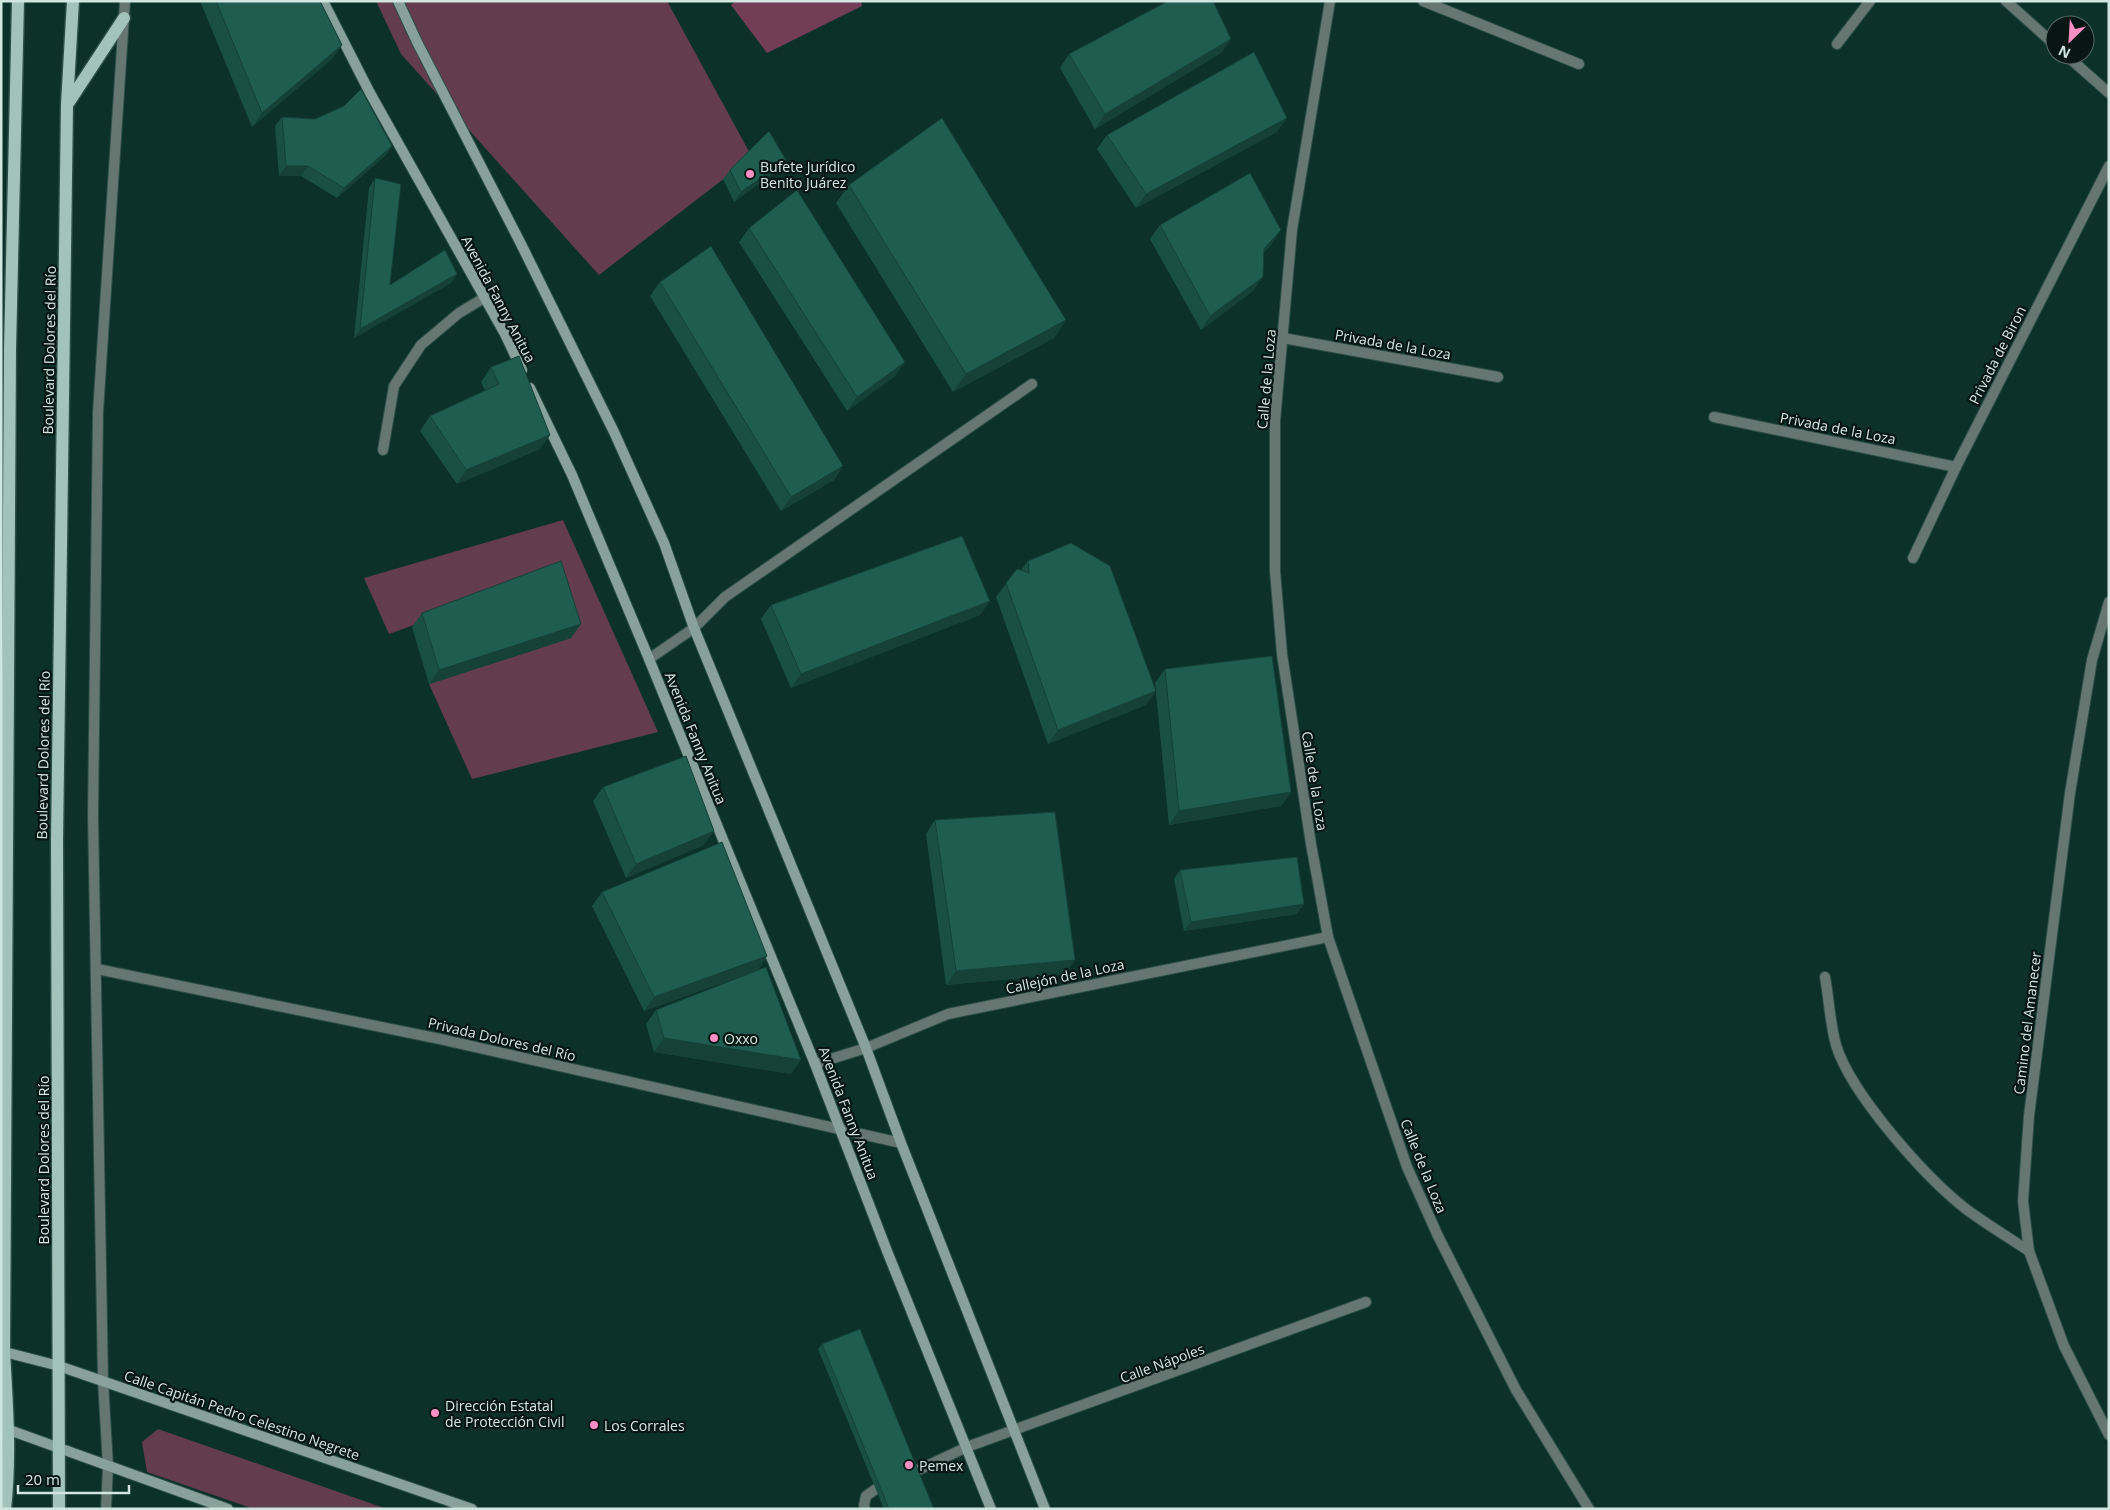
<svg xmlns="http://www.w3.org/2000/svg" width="2110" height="1510" viewBox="0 0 2110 1510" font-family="'Open Sans',sans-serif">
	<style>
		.green { fill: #633c4e }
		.forest { fill: #733c57 }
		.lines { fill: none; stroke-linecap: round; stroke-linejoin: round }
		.service-casing { stroke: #2b4e46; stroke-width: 12 }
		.minor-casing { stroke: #2b4e46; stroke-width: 12 }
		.secondary-casing { stroke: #2b4e46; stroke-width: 12 }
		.primary-casing { stroke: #2b4e46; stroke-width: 15 }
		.service { stroke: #667671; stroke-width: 10 }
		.minor { stroke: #667671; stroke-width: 10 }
		.secondary { stroke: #88a19a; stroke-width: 10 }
		.primary { stroke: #a1c3b9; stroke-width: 12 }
		.wall { fill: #1a5044 }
		.shaded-wall { fill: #154137 }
		.building { fill: #1e5d4f; stroke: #154137 }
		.poi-dot { fill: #fc8fc3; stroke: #071612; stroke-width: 2 }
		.labels { text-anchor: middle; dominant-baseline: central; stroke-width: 4.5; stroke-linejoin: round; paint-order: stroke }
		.poi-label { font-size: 14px; fill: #d2e6e0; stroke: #071612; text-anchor: start }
		.street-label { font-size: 14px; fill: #d2e6e0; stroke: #071612 }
	</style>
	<rect width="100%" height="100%" fill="#0b3129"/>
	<g class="green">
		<polygon points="376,1 667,1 752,157 599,275 401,54"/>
		<polygon points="563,520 658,732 472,779 429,684 571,638 551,575 389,634 364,578"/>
		<polygon points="158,1429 387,1509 254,1509 147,1472 142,1442"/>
	</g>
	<polygon class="forest" points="736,1 861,1 862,6 767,53 731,5"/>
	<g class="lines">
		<g class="service-casing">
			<g id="service">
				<polyline points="1837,44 1870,1"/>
				<polyline points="383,450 394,386 421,345 459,313 484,298"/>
				<polyline points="914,1472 967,1447"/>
				<polyline points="865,1509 864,1505 866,1496 876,1489"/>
			</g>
		</g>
		<g class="minor-casing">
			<g id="minor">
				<polyline points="1330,1 1292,230 1275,421 1275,571 1282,654 1311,844 1328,937 1407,1167 1438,1236 1516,1390 1589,1509"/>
				<polyline points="1423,1 1579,64"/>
				<polyline points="2006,1 2055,45"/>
				<polyline points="2066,55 2109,93"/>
				<polyline points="1283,338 1498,377"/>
				<polyline points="1714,417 1956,467"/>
				<polyline points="1913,558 1956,467 2109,166"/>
				<polyline points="2109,602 2092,660 2070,793 2029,1116 2023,1201 2029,1251 2064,1346 2109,1435"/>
				<polyline points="649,659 694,628 725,597 1032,384"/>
				<polyline points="97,969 440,1039 901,1143"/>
				<path d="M1825,977C1829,999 1830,1023 1836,1045C1851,1094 1925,1177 1966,1209C1986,1224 2008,1237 2029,1251"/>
				<polyline points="815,1064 866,1048 948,1014 1328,937"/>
				<polyline points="967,1447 1366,1302"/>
				<polyline points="106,1509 108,1466 103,1381 93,815 98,412 125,1"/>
			</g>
		</g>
		<g class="secondary-casing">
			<g id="secondary">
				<polyline points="323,1 370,93 505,334 522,370"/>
				<polyline points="398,1 417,42 521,244 614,432 664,543 694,628 866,1048 901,1143 1045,1509"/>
				<polyline points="530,388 572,475 649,659 815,1064 887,1251 991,1509"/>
				<polyline points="1,1351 59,1366 472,1509"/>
				<polyline points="1,1427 228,1509"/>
			</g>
		</g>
		<g class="primary-casing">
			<g id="primary">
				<polyline points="69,102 124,18"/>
				<path d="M5,1509C11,1456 7,1404 4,1352L10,349L18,1"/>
				<polyline points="59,1509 57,841 67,104 73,1"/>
			</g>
		</g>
		<use href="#service" class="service"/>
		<use href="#minor" class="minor"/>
		<use href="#secondary" class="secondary"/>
		<use href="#primary" class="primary"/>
	</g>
	<g class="wall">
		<polygon points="200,1 320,1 342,45 332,59 252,127"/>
		<polygon points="1231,39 1221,53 1095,129 1060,68 1069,54"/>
		<polygon points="282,117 392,146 386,155 337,198 301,176 279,176 275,126"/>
		<polygon points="1277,132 1136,208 1097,149 1107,135"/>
		<polygon points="779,169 734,202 723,179 730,170"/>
		<polygon points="375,178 390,285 457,274 451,283 354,338 369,188"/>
		<polygon points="849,185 1066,320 1054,338 953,392 836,203"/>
		<polygon points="1160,225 1272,244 1263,253 1253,291 1201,330 1150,239"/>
		<polygon points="749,228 905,362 895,376 847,411 739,242"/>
		<polygon points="660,282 843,466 834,480 781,511 650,296"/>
		<polygon points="491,367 550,435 540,449 457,484 420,431 430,416 485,391 481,382"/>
		<polygon points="1028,561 1156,691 1146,705 1048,744 996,597 1017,569 1021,570"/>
		<polygon points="990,601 980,615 791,688 761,619 771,605"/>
		<polygon points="422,613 581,624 571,638 429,684 412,627"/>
		<polygon points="1165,669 1291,792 1281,806 1169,825 1155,683"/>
		<polygon points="603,787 704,845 626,878 593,801"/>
		<polygon points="935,820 1065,974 946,985 926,834"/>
		<polygon points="1180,870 1297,914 1184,931 1174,879"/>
		<polygon points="602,892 767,956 758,970 801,1060 791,1074 654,1052 646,1024 656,1010 750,973 644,1011 592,906"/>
		<polygon points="822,1344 934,1509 884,1509 818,1349"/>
	</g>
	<g class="shaded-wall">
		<polygon points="1231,39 1221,53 1095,129 1105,114"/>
		<polygon points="342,45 332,59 252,127 262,113"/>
		<polygon points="1287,118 1277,132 1136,208 1146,194"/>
		<polygon points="392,146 386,155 337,198 344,188"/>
		<polygon points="786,160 779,169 734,202 741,192"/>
		<polygon points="286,166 308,166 301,176 279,176"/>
		<polygon points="1281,230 1272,244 1254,263 1264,249"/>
		<polygon points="457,274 451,283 354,338 360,329"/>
		<polygon points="1263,277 1253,291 1201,330 1210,316"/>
		<polygon points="1066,320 1054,338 953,392 966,374"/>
		<polygon points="905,362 895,376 847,411 857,397"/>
		<polygon points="550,435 540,449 457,484 466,470"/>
		<polygon points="843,466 834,480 781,511 791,497"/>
		<polygon points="990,601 980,615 791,688 801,674"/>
		<polygon points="581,624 571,638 429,684 439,670"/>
		<polygon points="1156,691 1146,705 1048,744 1058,730"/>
		<polygon points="1291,792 1281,806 1169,825 1179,811"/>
		<polygon points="714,831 704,845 626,878 636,864"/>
		<polygon points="1304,904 1297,914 1184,931 1191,922"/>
		<polygon points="767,956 758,970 644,1011 654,997"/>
		<polygon points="1075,960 1065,974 946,985 956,971"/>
		<polygon points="664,1038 801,1060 791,1074 654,1052"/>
	</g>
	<g class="building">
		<polygon points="216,1 320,1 342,45 262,113"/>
		<polygon points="1168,1 1213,1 1231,39 1105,114 1069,54"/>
		<polygon points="1254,52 1287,118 1146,194 1107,135"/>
		<polygon points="361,89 392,146 344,188 308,166 286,166 282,117 315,119 344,106"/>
		<polygon points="942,118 1066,320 966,374 849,185"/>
		<polygon points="769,131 786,160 741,192 730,170"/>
		<polygon points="1250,173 1281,230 1264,249 1263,277 1210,316 1160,225"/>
		<polygon points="375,178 401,184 390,285 445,250 457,274 360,329"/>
		<polygon points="797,190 905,362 857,397 749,228"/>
		<polygon points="711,246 843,466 791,497 660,282"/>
		<polygon points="519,356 550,435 466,470 430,416 499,384 491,367"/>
		<polygon points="962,536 990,601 801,674 771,605"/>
		<polygon points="1071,543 1110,566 1156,691 1058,730 1006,583 1017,569 1029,573 1028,561"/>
		<polygon points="561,561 581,624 439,670 422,613"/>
		<polygon points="1272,656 1291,792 1179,811 1165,669"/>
		<polygon points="686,756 714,831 636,864 603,787"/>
		<polygon points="1055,812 1075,960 956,971 935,820"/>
		<polygon points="722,842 767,956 654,997 602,892"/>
		<polygon points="1297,857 1304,904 1191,922 1180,870"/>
		<polygon points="766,967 801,1060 664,1038 656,1010"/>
		<polygon points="860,1329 934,1509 889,1509 822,1344"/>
	</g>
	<g class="poi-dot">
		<circle cx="750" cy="174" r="5"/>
		<circle cx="714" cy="1038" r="5"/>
		<circle cx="435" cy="1413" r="5"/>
		<circle cx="594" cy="1425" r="5"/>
		<circle cx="909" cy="1465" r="5"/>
	</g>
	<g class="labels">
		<g class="poi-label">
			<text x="760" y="166">Bufete Jurídico<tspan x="760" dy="16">Benito Juárez</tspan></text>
			<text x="724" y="1038">Oxxo</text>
			<text x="445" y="1405">Dirección Estatal<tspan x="445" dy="16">de Protección Civil</tspan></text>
			<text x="604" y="1425">Los Corrales</text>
			<text x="919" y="1465">Pemex</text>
		</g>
		<g class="street-label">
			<text transform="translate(499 299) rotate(62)">Avenida Fanny Anitua</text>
			<text transform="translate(1393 344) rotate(10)">Privada de la Loza</text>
			<text transform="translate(49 350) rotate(-89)">Boulevard Dolores del Río</text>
			<text transform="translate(1997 355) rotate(-63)">Privada de Biron</text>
			<text transform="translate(1266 379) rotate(-85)">Calle de la Loza</text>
			<text transform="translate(1838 428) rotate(11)">Privada de la Loza</text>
			<text transform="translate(696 738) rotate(68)">Avenida Fanny Anitua</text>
			<text transform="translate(43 755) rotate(-89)">Boulevard Dolores del Río</text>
			<text transform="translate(1315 781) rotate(81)">Calle de la Loza</text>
			<text transform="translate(1065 976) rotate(-12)">Callejón de la Loza</text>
			<text transform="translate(2027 1023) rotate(-83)">Camino del Amanecer</text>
			<text transform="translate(502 1039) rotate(13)">Privada Dolores del Río</text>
			<text transform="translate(849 1113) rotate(69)">Avenida Fanny Anitua</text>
			<text transform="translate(43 1160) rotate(-90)">Boulevard Dolores del Río</text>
			<text transform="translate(1424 1166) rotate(68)">Calle de la Loza</text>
			<text transform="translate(1162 1363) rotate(-20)">Calle Nápoles</text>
			<text transform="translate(242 1415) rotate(19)">Calle Capitán Pedro Celestino Negrete</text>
		</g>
	</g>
	<rect width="2110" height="1510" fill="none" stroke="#d2e6e0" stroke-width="5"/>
	<g transform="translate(2070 40) rotate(205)"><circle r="24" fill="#071612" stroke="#586964"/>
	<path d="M0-4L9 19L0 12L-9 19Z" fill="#fc8fc3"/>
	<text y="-8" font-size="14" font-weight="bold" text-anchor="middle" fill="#d2e6e0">N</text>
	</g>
	<path d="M18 1485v8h111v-8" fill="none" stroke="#d2e6e0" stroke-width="2.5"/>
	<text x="25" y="1485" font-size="15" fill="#d2e6e0" stroke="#071612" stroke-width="4" paint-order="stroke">20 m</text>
</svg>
